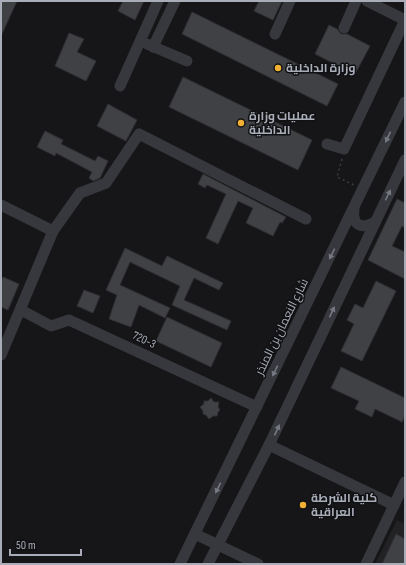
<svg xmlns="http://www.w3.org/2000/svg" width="406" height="565" viewBox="0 0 406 565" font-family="'Sofia Sans Condensed',Cairo,sans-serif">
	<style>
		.built { fill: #222225 }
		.building { fill: #404145; stroke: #303034 }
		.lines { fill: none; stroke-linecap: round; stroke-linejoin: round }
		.path { stroke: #3d3f44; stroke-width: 1.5; stroke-dasharray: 2 3; stroke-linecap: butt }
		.minor { stroke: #37383d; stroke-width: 11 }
		.oneway { fill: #757881 }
		.poi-dot { fill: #f2b134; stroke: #111113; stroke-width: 1.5 }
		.labels { text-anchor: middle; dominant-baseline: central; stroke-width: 3; stroke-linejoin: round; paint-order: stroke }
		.poi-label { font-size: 12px; font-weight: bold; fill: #a8adb8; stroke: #111113; text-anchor: start }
		.street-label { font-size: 12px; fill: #a8adb8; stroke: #111113 }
	</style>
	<rect width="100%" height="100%" fill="#161618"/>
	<polygon class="built" points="397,520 405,524 405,564 375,564"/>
	<g class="building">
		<polygon points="1,1 17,1 1,36"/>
		<polygon points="123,1 144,1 135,20 118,11"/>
		<polygon points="259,1 282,1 273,20 254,11"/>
		<polygon points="192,12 338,84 327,106 182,34"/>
		<polygon points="329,25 337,29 341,34 347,34 370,46 355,74 315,54"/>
		<polygon points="69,33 84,39 77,52 96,61 86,81 55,66"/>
		<polygon points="183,77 312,140 298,170 169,107"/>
		<polygon points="108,104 137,120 126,141 97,126"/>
		<polygon points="45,131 63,140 61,144 95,161 98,156 108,161 100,178 93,181 89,178 92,172 56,153 55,156 37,147"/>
		<polygon points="203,174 286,217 282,223 280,222 273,236 246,223 253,208 238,201 218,244 206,238 226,194 207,185 205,188 198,184"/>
		<polygon points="397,199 405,203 405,228 402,226 392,246 405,252 405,279 368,260"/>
		<polygon points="125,248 162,266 167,256 223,283 219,290 194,278 184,300 231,321 227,330 172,305 180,286 130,262 120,285 170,308 165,318 139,305 131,327 109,319 117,295 106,290"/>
		<polygon points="3,277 19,284 8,310 1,307 1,281"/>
		<polygon points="376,281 396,291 362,361 341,351 354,324 347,320 355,304 363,308"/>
		<polygon points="84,290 100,296 93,313 77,306"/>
		<polygon points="167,317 222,343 211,367 156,341"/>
		<polygon points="341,367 405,398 405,415 402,422 375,409 372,417 355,409 359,401 331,388"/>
		<polygon points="211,398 214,402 219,402 218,407 220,410 218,412 217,416 213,416 209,419 206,415 203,414 203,411 200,407 204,404 204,401 208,401"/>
		<polygon points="396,534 405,539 405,564 382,564"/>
	</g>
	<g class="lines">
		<polyline class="path" points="342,159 337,177 354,185"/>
		<g class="minor">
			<polyline points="367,1 405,20"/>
			<polyline points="344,28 356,1"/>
			<polyline points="275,34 290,1"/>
			<polyline points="147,44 187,61"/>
			<polyline points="153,47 175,1"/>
			<polyline points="120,86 158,1"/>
			<polyline points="327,144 344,149 405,20"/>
			<polyline points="1,205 53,231 1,355"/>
			<path d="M354,209C352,225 361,230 375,222"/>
			<polyline points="53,231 80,193 106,183 139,134 306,219"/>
			<polyline points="21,310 51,326 69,320 257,407"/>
			<polyline points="269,445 394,505"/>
			<polyline points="195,534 258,564"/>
			<polyline points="180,564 405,102"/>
			<polyline points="208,564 269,445 405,160"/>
			<polyline points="366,564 405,482"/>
		</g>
	</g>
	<defs><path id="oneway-solid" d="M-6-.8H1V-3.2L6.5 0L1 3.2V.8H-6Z"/></defs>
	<g class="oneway">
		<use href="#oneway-solid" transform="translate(388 137) rotate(115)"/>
		<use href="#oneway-solid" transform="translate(388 195) rotate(-64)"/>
		<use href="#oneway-solid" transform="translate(332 254) rotate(116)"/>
		<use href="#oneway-solid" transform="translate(332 312) rotate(-65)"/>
		<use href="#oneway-solid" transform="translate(275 371) rotate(116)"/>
		<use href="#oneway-solid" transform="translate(277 430) rotate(-65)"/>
		<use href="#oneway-solid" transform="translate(218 488) rotate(116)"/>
	</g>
	<g class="poi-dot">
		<circle cx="278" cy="68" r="4"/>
		<circle cx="241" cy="123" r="4"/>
		<circle cx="303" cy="505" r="4"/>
	</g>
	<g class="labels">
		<g class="poi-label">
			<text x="286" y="68">وزارة الداخلية</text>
			<text x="249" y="116">عمليات وزارة<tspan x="249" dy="14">الداخلية</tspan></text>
			<text x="311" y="498">كلية الشرطة<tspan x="311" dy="14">العراقية</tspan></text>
		</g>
		<g class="street-label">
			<text transform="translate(282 327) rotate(-64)">شارع النعمان بن المنذر</text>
			<text transform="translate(144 340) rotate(25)">720-3</text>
		</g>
	</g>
	<rect width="406" height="565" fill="none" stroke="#a8adb8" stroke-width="4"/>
	<path d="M10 549v6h71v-6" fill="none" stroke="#a8adb8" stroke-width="2"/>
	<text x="16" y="549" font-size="12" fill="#a8adb8" stroke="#111113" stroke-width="3" paint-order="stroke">50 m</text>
</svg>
